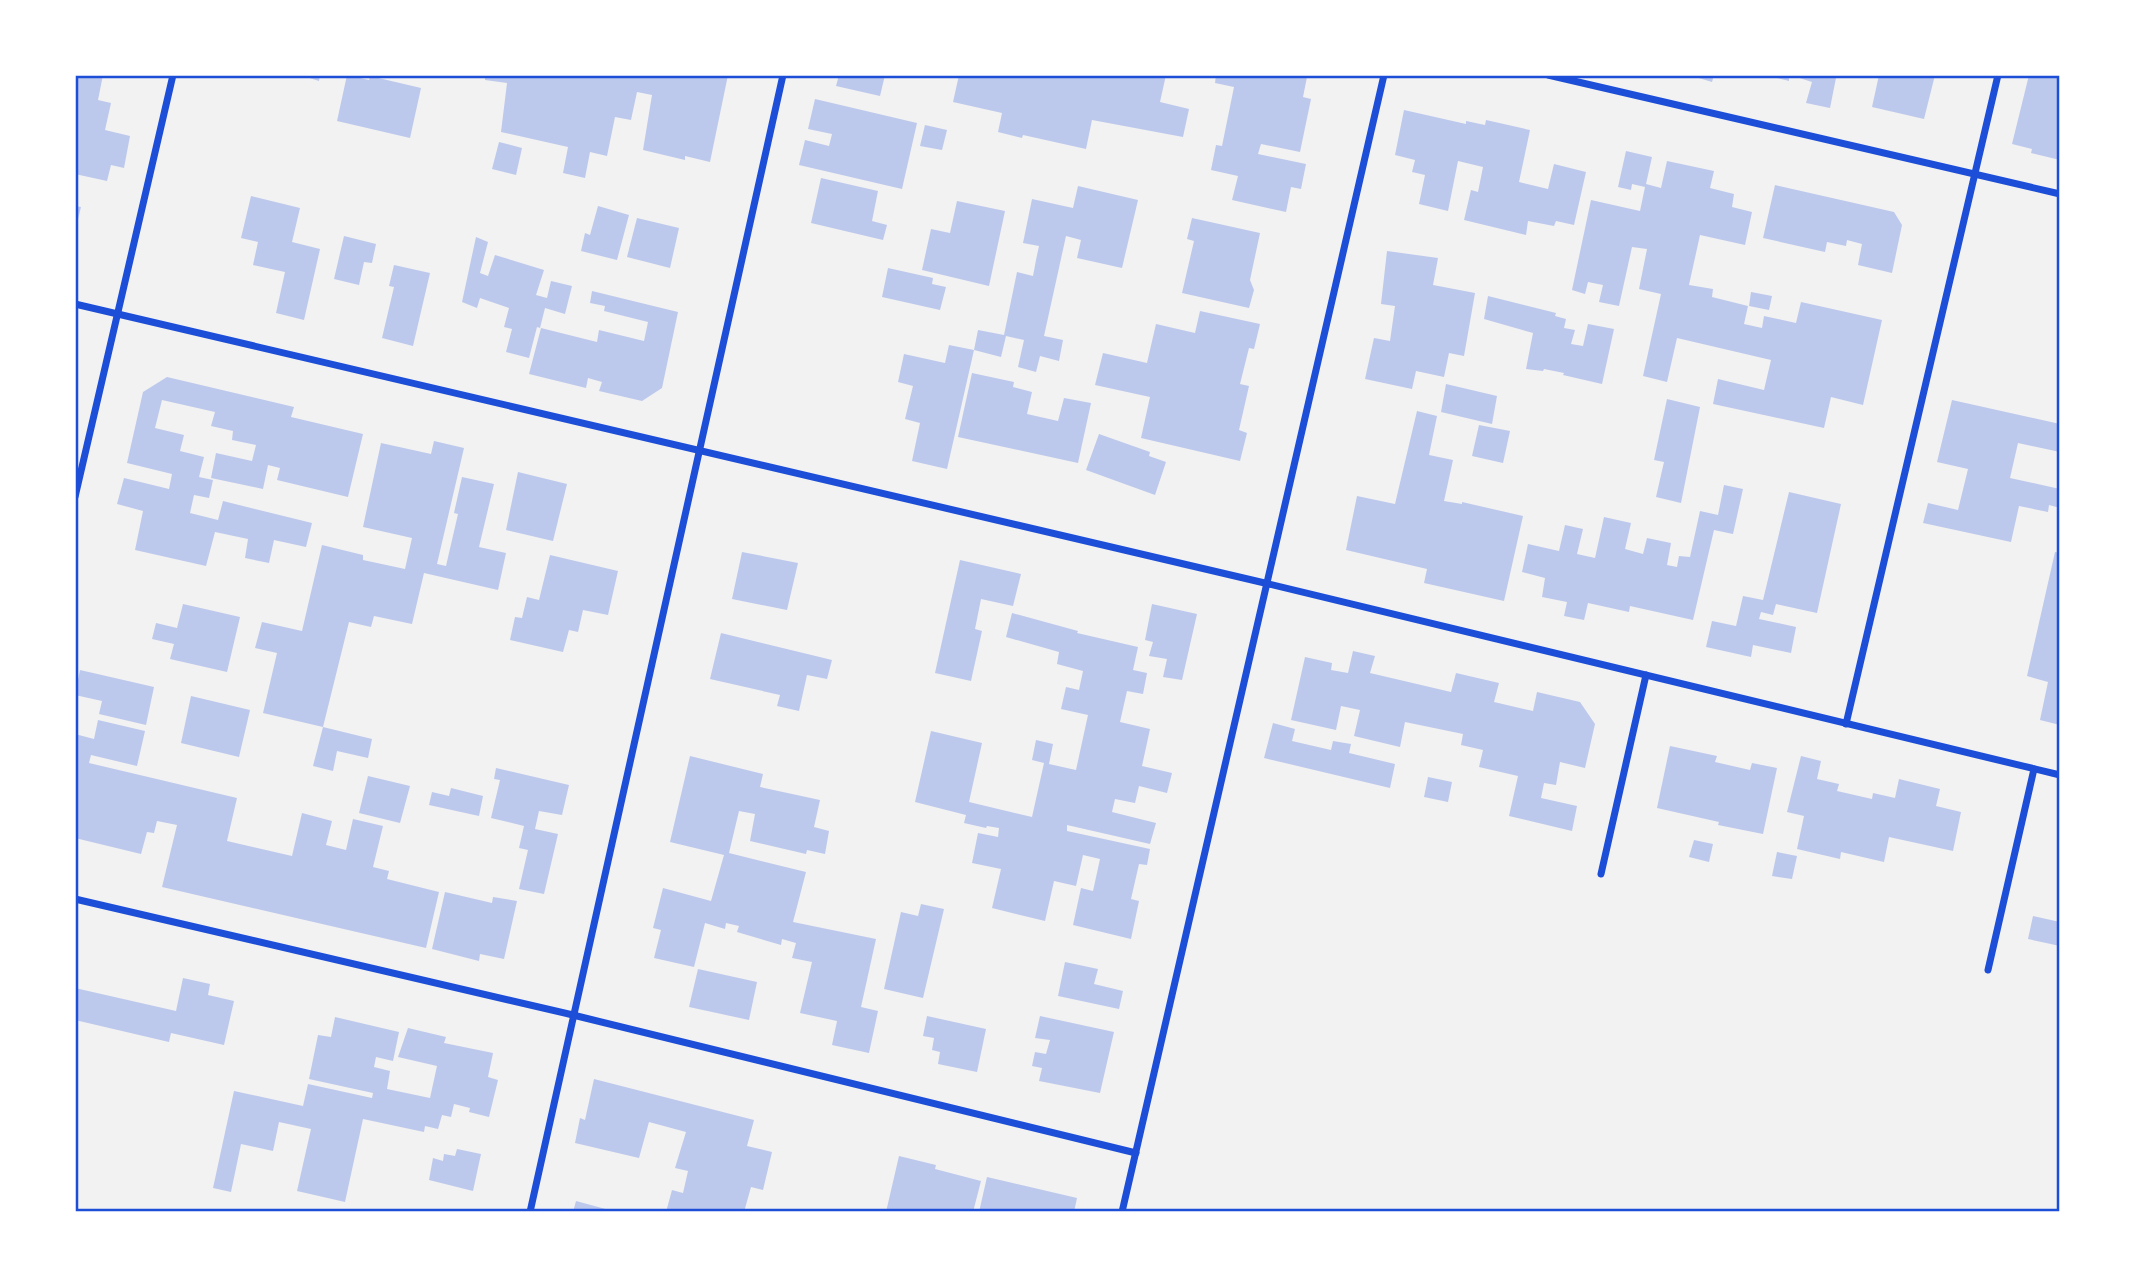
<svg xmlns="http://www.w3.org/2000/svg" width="2135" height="1287" viewBox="0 0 2135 1287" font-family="'Noto Serif',serif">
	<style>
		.building { fill: #bdc9ec }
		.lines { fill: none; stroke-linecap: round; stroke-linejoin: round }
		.minor { stroke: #1d4ed8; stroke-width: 7 }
		.neatline { fill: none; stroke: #1d4ed8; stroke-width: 2.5 }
	</style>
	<rect width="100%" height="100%" fill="#f2f2f2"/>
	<g class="building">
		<polygon points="75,75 103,75 98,100 111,103 105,130 130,136 124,168 111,165 107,181 75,174"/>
		<polygon points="300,75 320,75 319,81"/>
		<polygon points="347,75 369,80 370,76 421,88 410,138 337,121"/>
		<polygon points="485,75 728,75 710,162 685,156 685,160 643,150 652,95 637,92 631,120 615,117 607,156 590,152 585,178 563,173 568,147 501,132 507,83 485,80"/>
		<polygon points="839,75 885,75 880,96 836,86"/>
		<polygon points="959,75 1166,75 1160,102 1189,109 1183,137 1092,120 1086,149 1023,135 1022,138 998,132 1002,113 953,102"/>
		<polygon points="1216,75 1307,77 1303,97 1311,99 1300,152 1261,144 1258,154 1306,164 1301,189 1291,187 1286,212 1232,200 1238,176 1211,170 1216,145 1222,146 1234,87 1215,83"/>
		<polygon points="1689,75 1714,75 1712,82"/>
		<polygon points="1769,75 1789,75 1789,81 1769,76"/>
		<polygon points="1790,75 1822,75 1836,78 1830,108 1806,103 1812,82"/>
		<polygon points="1879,75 1935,75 1924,119 1872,107"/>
		<polygon points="2029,75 2060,75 2060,160 2031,153 2032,149 2012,144"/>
		<polygon points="815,99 917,123 902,189 799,165 805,140 829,146 832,134 808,129"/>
		<polygon points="1404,110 1466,124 1466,121 1485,125 1486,120 1530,130 1519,182 1548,189 1554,164 1586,172 1574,225 1556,221 1554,226 1528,221 1526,235 1464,220 1471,190 1478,192 1483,167 1458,161 1448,211 1419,204 1425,175 1412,172 1415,160 1395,155"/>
		<polygon points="925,125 947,130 942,150 920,146"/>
		<polygon points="499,142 522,148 516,175 492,169"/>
		<polygon points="1626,151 1652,157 1646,184 1661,188 1667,161 1714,171 1710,188 1734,194 1732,207 1752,212 1745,245 1700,235 1689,285 1713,289 1712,297 1748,306 1744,324 1762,328 1764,316 1796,323 1801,302 1882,320 1863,405 1831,397 1824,428 1713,404 1718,379 1764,390 1771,360 1677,338 1667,382 1643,376 1661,294 1639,289 1647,249 1632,247 1619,306 1599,302 1603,285 1588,282 1585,294 1572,290 1591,200 1640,211 1645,187 1632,184 1631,190 1618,187"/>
		<polygon points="821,178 878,191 872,221 887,225 883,240 811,223"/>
		<polygon points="1775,185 1894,212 1902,225 1892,273 1858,265 1862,244 1847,240 1846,246 1827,242 1825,252 1763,238"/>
		<polygon points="1078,186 1138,200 1122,268 1077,258 1081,240 1066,236 1044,336 1063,340 1059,361 1040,356 1036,372 1018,367 1024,340 1006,336 1001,357 974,350 947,469 912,461 920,423 905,419 913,386 898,382 904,354 945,363 949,345 974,350 978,330 1004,335 1017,272 1033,276 1036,260 1039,246 1023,243 1032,199 1073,208"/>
		<polygon points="251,196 300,208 292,242 320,249 304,320 276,313 285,272 253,265 258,242 241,238"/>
		<polygon points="957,201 1005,211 989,286 922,270 931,229 950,233"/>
		<polygon points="75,206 81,207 76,227 75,227"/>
		<polygon points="598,206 629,215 617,260 581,251 585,233 590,235"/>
		<polygon points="637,218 679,228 670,268 627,257"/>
		<polygon points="1192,218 1260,233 1250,280 1254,290 1249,308 1182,293 1194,241 1187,239"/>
		<polygon points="344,236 376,244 372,263 364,262 359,285 334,279"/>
		<polygon points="476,237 488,242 480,273 488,276 495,255 544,270 536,295 547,298 551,281 572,286 565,314 545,308 540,328 537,327 529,358 506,352 512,329 504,327 509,308 480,298 477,308 462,302"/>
		<polygon points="1387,251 1438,258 1433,285 1475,293 1464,356 1449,353 1444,377 1416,371 1412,389 1365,379 1374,338 1390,341 1395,306 1381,304"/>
		<polygon points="394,265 430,273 413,346 382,338 394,287 389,286"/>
		<polygon points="888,268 933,278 932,284 946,287 940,310 882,297"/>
		<polygon points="592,291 678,312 662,388 642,401 599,391 602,382 588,378 586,388 529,374 541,328 597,342 599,330 644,341 648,322 604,311 605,306 590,303"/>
		<polygon points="1751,292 1772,296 1769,310 1749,306"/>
		<polygon points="1488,296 1556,313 1555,316 1566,319 1564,328 1575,330 1571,344 1583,346 1588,324 1614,329 1602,384 1563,375 1564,373 1544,369 1543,371 1526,369 1533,333 1484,319"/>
		<polygon points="1200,311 1260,324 1254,349 1249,348 1240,384 1249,386 1239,430 1247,433 1240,461 1141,438 1150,397 1095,385 1103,353 1147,363 1156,324 1195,333"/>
		<polygon points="972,373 1014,382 1013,387 1032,392 1027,414 1058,421 1064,398 1091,403 1078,463 958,437"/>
		<polygon points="167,377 294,407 291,417 363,434 348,497 277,480 280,468 268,465 263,489 211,478 216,453 252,461 256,445 232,440 233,431 211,426 215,412 162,400 155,428 184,435 180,451 204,457 199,477 213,480 209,498 194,495 190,513 218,520 223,501 312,523 306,547 274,540 269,563 245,558 248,539 215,532 206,566 135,550 143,511 117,504 124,478 169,489 172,474 127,463 143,392"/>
		<polygon points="1446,384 1497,396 1492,424 1441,412"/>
		<polygon points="1667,399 1700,407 1681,503 1656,497 1664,462 1654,460"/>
		<polygon points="1952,400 2060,424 2060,452 2018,443 2010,478 2060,489 2060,508 2049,505 2048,512 2019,506 2011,542 1923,523 1928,503 1958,510 1968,469 1937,462"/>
		<polygon points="1417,411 1437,416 1429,455 1453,460 1444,501 1462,504 1462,502 1523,516 1504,601 1424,583 1427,569 1346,550 1357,496 1395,504"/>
		<polygon points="1479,425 1510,431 1503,463 1472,456"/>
		<polygon points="1099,434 1150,452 1149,456 1166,462 1155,495 1086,470"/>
		<polygon points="434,441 464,448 437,564 446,566 458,514 454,513 462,477 494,484 479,547 506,553 498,590 424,573 412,624 374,616 371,627 349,622 323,727 372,739 368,758 337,751 333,771 313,766 323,727 263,713 277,653 255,648 262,622 302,631 322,545 363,555 363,560 405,569 412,538 363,527 381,443 431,454"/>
		<polygon points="518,472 567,484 553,541 506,530"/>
		<polygon points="1724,485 1743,489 1733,534 1714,530 1693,620 1630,606 1629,612 1588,603 1584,620 1564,616 1567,602 1542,597 1545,578 1522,572 1528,544 1559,551 1565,525 1583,529 1577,554 1595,558 1604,517 1631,523 1625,549 1643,554 1647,538 1671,543 1667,565 1677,567 1679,556 1690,557 1700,511 1718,515"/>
		<polygon points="1789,492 1841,504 1817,613 1776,604 1773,615 1761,612 1759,619 1796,627 1791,653 1753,645 1751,657 1706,647 1712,621 1736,626 1743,596 1763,600"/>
		<polygon points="742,552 798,563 787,610 732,599"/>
		<polygon points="2055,552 2060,553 2060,725 2040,720 2048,682 2027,676"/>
		<polygon points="550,555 618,571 608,615 583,610 578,632 569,630 563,652 510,640 515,617 522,618 527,597 539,600"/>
		<polygon points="960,560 1021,574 1013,606 981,599 975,629 982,631 971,681 935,673"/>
		<polygon points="183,604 240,617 227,672 170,659 174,644 152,639 156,623 177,628"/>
		<polygon points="1152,604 1197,614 1182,680 1163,677 1167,659 1149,656 1153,642 1145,640"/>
		<polygon points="1012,613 1078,631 1077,633 1138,647 1133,670 1147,673 1143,694 1127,691 1120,722 1150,729 1142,766 1172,773 1167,793 1139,786 1135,803 1115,799 1112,812 1156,823 1150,844 1067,825 1067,831 1150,849 1147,865 1139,864 1131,899 1139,901 1131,939 1073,925 1081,888 1093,891 1100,859 1083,855 1076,886 1054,881 1045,921 992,908 1001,869 972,863 978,833 998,837 999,828 987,826 986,828 964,823 966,815 915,802 931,731 982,743 969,802 1032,817 1044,763 1032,760 1036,740 1053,744 1049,764 1076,770 1088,715 1061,709 1066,687 1079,690 1083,671 1057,664 1059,652 1006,637"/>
		<polygon points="721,633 832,660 827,679 807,675 799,711 777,706 780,695 710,679"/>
		<polygon points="1353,651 1375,656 1370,673 1451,692 1456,673 1499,683 1494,702 1533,711 1537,692 1580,702 1595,724 1585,768 1560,762 1556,785 1544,783 1541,798 1577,806 1572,831 1509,816 1518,776 1479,767 1483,750 1461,745 1463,734 1405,722 1400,747 1354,736 1360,710 1341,706 1336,730 1291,720 1305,657 1332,663 1331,670 1348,673"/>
		<polygon points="80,670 154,687 146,725 99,714 102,701 75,695"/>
		<polygon points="191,696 250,710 239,757 181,743"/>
		<polygon points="98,720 145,731 137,766 91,755 89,763 237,798 227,841 292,856 302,813 332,821 326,845 346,850 353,819 383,826 373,867 389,871 387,879 439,892 426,948 162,887 177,825 157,821 154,833 147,832 141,854 75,838 75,803 78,791 75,790 75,734 94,739"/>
		<polygon points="1273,723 1295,729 1292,741 1331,750 1333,741 1351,744 1349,753 1395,764 1390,788 1264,758"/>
		<polygon points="1670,746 1717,756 1715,762 1750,770 1752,763 1777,768 1763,834 1718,825 1719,822 1657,808"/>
		<polygon points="690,756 763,774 760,787 820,800 814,827 829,831 825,854 807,850 806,854 750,841 755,814 739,811 729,853 806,872 793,922 876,939 861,1007 878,1011 869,1053 832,1045 837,1021 800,1013 812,962 792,958 796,943 782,939 781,945 737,932 739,926 726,923 725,929 705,923 694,967 654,958 661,930 653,928 663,888 711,901 724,855 670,842"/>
		<polygon points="1801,756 1821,761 1817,779 1839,784 1837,791 1872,799 1873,793 1895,798 1899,779 1940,789 1936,806 1961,812 1953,851 1889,837 1884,862 1841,852 1840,859 1797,849 1804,816 1787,812"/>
		<polygon points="496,768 569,785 562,815 539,811 535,829 558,834 544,894 519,889 528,850 519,848 524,826 491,818 500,780 494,779"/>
		<polygon points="368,776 410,786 400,823 359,813"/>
		<polygon points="1428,777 1452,782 1448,802 1424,797"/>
		<polygon points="451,788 483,796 479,816 429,805 432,792 449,796"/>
		<polygon points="1694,840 1713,844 1709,862 1689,857"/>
		<polygon points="1777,852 1797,856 1792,879 1772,876"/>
		<polygon points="445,892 492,903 493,897 517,901 504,959 480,954 479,961 432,949"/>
		<polygon points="921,904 944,909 923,998 884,989 901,912 918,916"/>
		<polygon points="2033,916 2060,922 2060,946 2028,939"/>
		<polygon points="1065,962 1098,969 1094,984 1123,991 1119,1009 1058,996"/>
		<polygon points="698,969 757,982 749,1020 689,1007"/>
		<polygon points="183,978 210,984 208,995 234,1001 224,1045 171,1033 169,1042 75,1020 75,988 176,1011"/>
		<polygon points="927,1016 986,1029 977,1072 938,1064 940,1052 932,1050 934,1038 923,1036"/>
		<polygon points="1040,1016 1114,1032 1100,1093 1039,1081 1042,1068 1032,1066 1035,1052 1046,1054 1050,1040 1035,1038"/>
		<polygon points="335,1017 399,1032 393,1061 376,1057 374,1067 390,1071 387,1089 430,1098 437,1066 398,1057 408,1028 446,1037 444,1043 493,1053 488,1077 498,1080 489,1117 469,1112 470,1108 454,1104 451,1117 442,1115 438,1129 425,1126 424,1132 363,1119 345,1202 297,1191 311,1129 279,1122 273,1151 241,1144 231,1192 213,1188 234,1091 303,1106 308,1084 372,1098 373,1093 309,1079 318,1035 331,1037"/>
		<polygon points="594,1079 754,1120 747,1146 772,1152 763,1190 751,1187 744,1212 666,1212 672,1190 683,1193 688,1171 675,1168 686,1132 649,1122 639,1158 575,1143 580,1118 585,1120"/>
		<polygon points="457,1149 481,1154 473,1191 429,1180 433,1158 443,1161 444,1154 455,1156"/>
		<polygon points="899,1156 936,1165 935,1169 981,1181 973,1212 886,1212"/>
		<polygon points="987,1177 1077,1198 1074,1212 979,1212"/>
		<polygon points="576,1201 613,1211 612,1212 573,1212"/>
	</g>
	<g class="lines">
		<g class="minor">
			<polyline points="1548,75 2060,194"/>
			<polyline points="75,304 1269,584 2060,775"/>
			<polyline points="75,497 173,75"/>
			<polyline points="1846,724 1998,75"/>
			<polyline points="1601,874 1646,675"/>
			<polyline points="75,899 573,1015 1136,1153"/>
			<polyline points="1988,970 2034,769"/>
			<polyline points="530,1212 783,75"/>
			<polyline points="1122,1212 1384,75"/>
		</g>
	</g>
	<rect width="2135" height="1287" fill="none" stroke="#ffffff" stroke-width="154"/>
	<rect x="77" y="77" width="1981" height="1133" class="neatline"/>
</svg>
